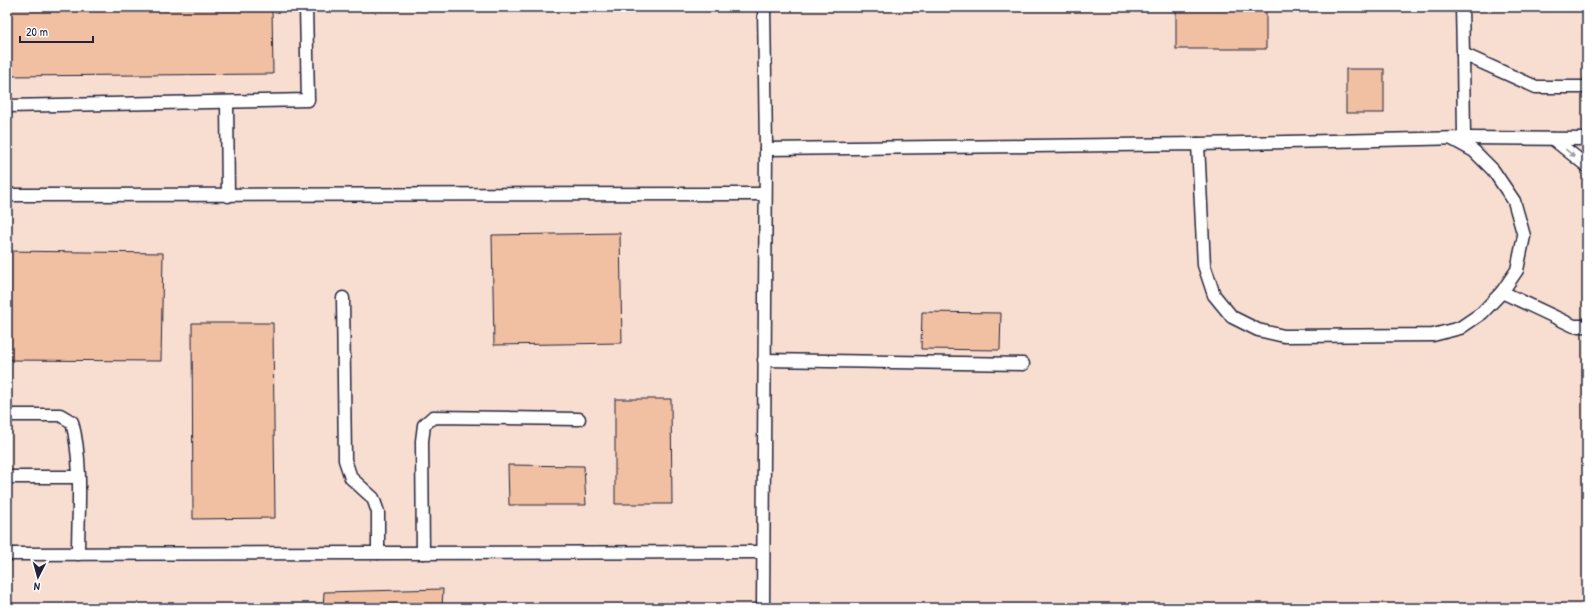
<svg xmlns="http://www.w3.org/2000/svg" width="1594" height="615" viewBox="0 0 1594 615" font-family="'Patrick Hand',sans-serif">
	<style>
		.built { fill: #f8ded0 }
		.building { fill: #f1bfa2; stroke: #22223b }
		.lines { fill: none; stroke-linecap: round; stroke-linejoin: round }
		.lane-casing { stroke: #22223b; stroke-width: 15 }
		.lane { stroke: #fff; stroke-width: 12 }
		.oneway { fill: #9c9ca7 }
	</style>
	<rect width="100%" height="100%" fill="#fbece3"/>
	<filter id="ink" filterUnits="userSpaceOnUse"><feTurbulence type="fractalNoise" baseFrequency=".025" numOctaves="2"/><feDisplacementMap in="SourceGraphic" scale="8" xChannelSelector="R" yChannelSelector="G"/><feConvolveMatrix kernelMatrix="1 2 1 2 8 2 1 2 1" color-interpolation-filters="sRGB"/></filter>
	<g filter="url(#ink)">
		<rect class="built" x="7" y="7" width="1580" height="601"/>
		<g class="building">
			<polygon points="7,7 272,7 273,74 7,76"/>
			<rect x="1176" y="7" width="90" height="42"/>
			<rect x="1346" y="69" width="38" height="44"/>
			<polygon points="620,233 622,343 494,345 492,235"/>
			<polygon points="7,251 163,253 161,361 7,360"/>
			<polygon points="922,312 1001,313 1000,350 921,349"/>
			<polygon points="192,323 273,323 275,518 193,519"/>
			<polygon points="615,399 671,399 672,504 615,504"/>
			<polygon points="508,465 584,466 586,505 509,505"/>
			<polygon points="443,589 442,608 323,608 324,592"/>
		</g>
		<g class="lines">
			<g class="lane-casing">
				<g id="lane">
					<polyline points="1462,7 1463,54 1536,87 1587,87"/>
					<polyline points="227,103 228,196"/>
					<polyline points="7,106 308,100 306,7"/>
					<polyline points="1464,138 1587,139"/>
					<polyline points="1452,139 1474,151 1493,170 1514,201 1524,236 1517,270 1502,292"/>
					<polyline points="1553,139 1587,166"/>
					<polyline points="1198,144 1464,138 1463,54"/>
					<polyline points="766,149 1198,144 1204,265 1214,295 1232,317 1258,330 1284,336 1433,335 1460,328 1482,313 1502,292 1574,326 1587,326"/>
					<polyline points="7,195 765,194"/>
					<polyline points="343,298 345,460 351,478 373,498 378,512 378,553"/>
					<polyline points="764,360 1023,364"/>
					<path d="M7,415H60L72,422C83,464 78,511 78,554"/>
					<polyline points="7,477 78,477"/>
					<polyline points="423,553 422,441 424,425 433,417 579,419"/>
					<polyline points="7,554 762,552"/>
					<polyline points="763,608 766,149 764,7"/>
				</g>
			</g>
			<use href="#lane" class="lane"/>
		</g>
		<defs><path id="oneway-solid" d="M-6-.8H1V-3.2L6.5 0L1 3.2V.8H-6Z"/></defs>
		<use class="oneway" href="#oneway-solid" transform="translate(1570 153) rotate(39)"/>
	</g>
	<rect width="1594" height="615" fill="none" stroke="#fff" stroke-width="24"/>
	<rect x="12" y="12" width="1570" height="591" fill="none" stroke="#22223b" stroke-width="1.5" filter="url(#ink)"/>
	<g transform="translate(38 577) rotate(186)" stroke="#ffffff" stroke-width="3" paint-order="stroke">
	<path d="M0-3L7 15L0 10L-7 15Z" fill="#22223b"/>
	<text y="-6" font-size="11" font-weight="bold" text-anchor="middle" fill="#22223b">N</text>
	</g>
	<path d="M20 36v6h73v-6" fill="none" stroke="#22223b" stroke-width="2"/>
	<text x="26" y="36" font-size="12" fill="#22223b" stroke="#ffffff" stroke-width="3" paint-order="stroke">20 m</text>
</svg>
